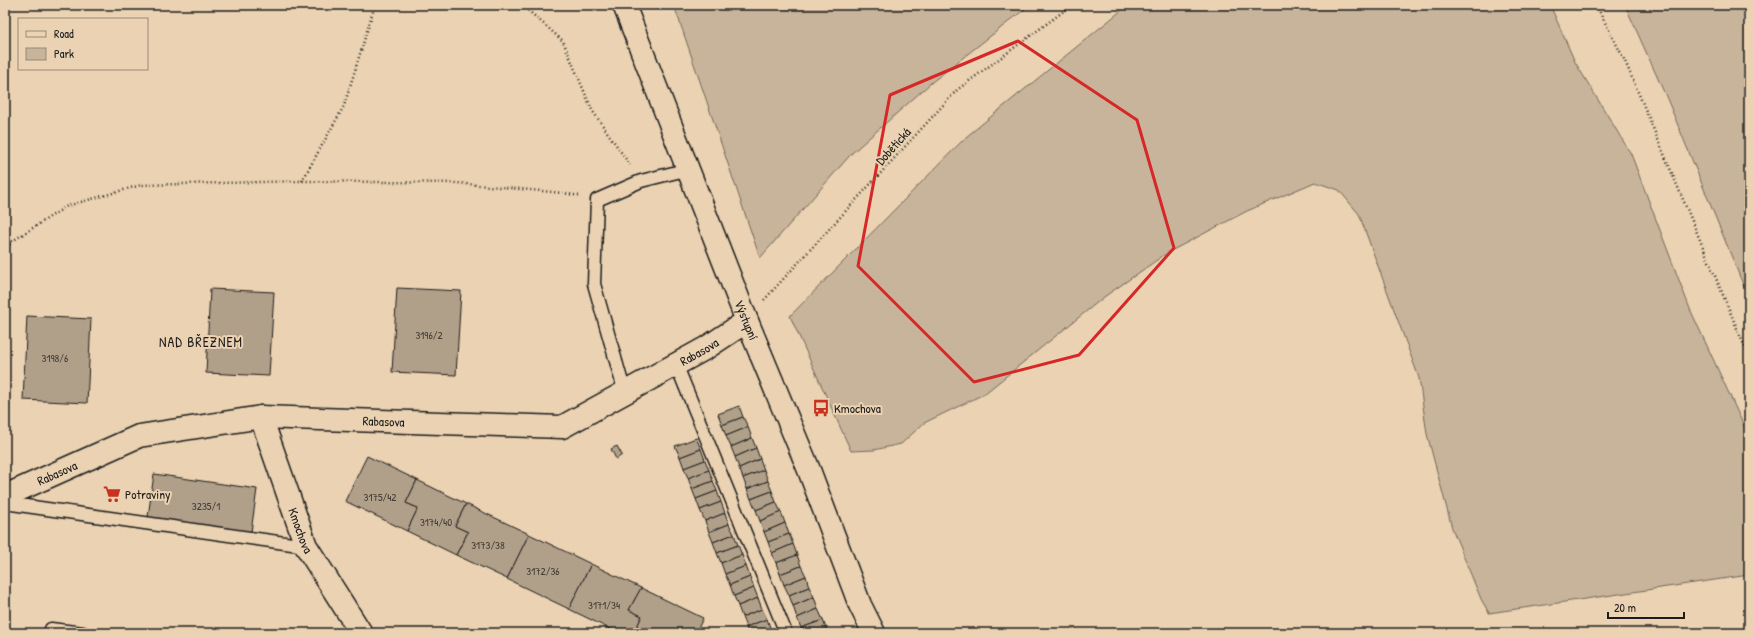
<svg xmlns="http://www.w3.org/2000/svg" width="1754" height="638" viewBox="0 0 1754 638" font-family="'Patrick Hand',sans-serif">
	<style>
		.green { fill: #c8b49a; stroke: #72685b }
		.building { fill: #b1a089; stroke: #1c1c1c }
		.lines { fill: none; stroke-linecap: round; stroke-linejoin: round }
		.service-casing { stroke: #1c1c1c; stroke-width: 15 }
		.minor-casing { stroke: #1c1c1c; stroke-width: 25 }
		.tertiary-casing { stroke: #1c1c1c; stroke-width: 25 }
		.path { stroke: #1c1c1c; stroke-width: 2.5; stroke-dasharray: 1 3; stroke-linecap: butt }
		.service { stroke: #ead2b2; stroke-width: 12 }
		.minor { stroke: #ead2b2; stroke-width: 22 }
		.tertiary { stroke: #ead2b2; stroke-width: 22 }
		.marked { fill: none; stroke: #d62828; stroke-width: 3; stroke-linejoin: round }
		.labels { text-anchor: middle; dominant-baseline: central; stroke-width: 4; stroke-linejoin: round; paint-order: stroke }
		.number-label { font-size: 11px; fill: #413d37 }
		.street-label { font-size: 13px; fill: #1c1c1c; stroke: #ead2b2 }
		.poi-label { font-size: 13px; fill: #1c1c1c; stroke: #ead2b2; text-anchor: start }
		.neighbourhood-label { font-size: 14px; letter-spacing: 1px; fill: #1c1c1c; stroke: #ead2b2 }
	</style>
	<rect width="100%" height="100%" fill="#ead2b2"/>
	<filter id="ink" filterUnits="userSpaceOnUse"><feTurbulence type="fractalNoise" baseFrequency=".025" numOctaves="2"/><feDisplacementMap in="SourceGraphic" scale="8" xChannelSelector="R" yChannelSelector="G"/><feConvolveMatrix kernelMatrix="1 2 1 2 8 2 1 2 1" color-interpolation-filters="sRGB"/></filter>
	<g filter="url(#ink)">
		<g class="green">
			<polygon points="674,5 1030,5 932,82 852,153 760,258"/>
			<polygon points="1128,5 1550,5 1575,62 1631,154 1690,309 1749,437 1749,575 1489,613 1481,599 1452,528 1427,434 1419,378 1359,214 1339,190 1315,182 1247,211 1167,253 1104,297 984,394 924,423 901,444 874,450 851,451 790,316 966,137"/>
			<polygon points="1625,5 1749,5 1749,299 1668,101"/>
		</g>
		<g class="building">
			<polygon points="397,288 461,291 456,375 392,372"/>
			<polygon points="210,289 274,292 269,376 206,373"/>
			<polygon points="27,316 91,319 87,403 23,400"/>
			<polygon points="739,406 743,417 722,425 718,414"/>
			<polygon points="743,417 748,427 726,436 722,425"/>
			<polygon points="748,427 752,438 731,447 726,436"/>
			<polygon points="696,438 701,449 680,457 675,446"/>
			<polygon points="752,438 756,448 735,457 731,447"/>
			<polygon points="617,446 622,455 616,459 611,449"/>
			<polygon points="756,448 760,459 739,468 735,457"/>
			<polygon points="701,449 705,460 684,468 680,457"/>
			<polygon points="367,456 417,480 406,503 418,508 407,531 345,501"/>
			<polygon points="760,459 764,470 743,478 739,468"/>
			<polygon points="705,460 709,470 688,478 684,468"/>
			<polygon points="709,470 713,481 692,489 688,478"/>
			<polygon points="764,470 768,481 747,489 743,478"/>
			<polygon points="154,474 257,489 251,532 148,517"/>
			<polygon points="417,480 466,504 455,526 468,532 456,555 407,531 418,508 406,503"/>
			<polygon points="713,481 717,491 696,499 692,489"/>
			<polygon points="768,481 772,491 751,499 747,489"/>
			<polygon points="717,491 721,502 700,510 696,499"/>
			<polygon points="772,491 776,502 756,510 751,499"/>
			<polygon points="721,502 725,513 705,521 700,510"/>
			<polygon points="776,502 781,512 760,521 756,510"/>
			<polygon points="466,504 529,534 507,579 456,555 468,532 455,526"/>
			<polygon points="781,512 785,523 764,532 760,521"/>
			<polygon points="725,513 729,524 709,532 705,521"/>
			<polygon points="785,523 789,534 768,542 764,532"/>
			<polygon points="729,524 734,534 713,542 709,532"/>
			<polygon points="529,534 591,564 569,609 507,579"/>
			<polygon points="734,534 738,545 717,553 713,542"/>
			<polygon points="789,534 793,544 772,553 768,542"/>
			<polygon points="793,544 797,555 776,563 772,553"/>
			<polygon points="738,545 742,555 721,563 717,553"/>
			<polygon points="742,555 746,566 725,574 721,563"/>
			<polygon points="797,555 801,566 780,574 776,563"/>
			<polygon points="591,564 641,588 629,610 642,616 634,633 618,633 569,609"/>
			<polygon points="746,566 750,577 730,585 725,574"/>
			<polygon points="801,566 806,576 784,585 780,574"/>
			<polygon points="806,576 809,587 789,595 784,585"/>
			<polygon points="750,577 754,588 734,596 730,585"/>
			<polygon points="809,587 814,597 793,606 789,595"/>
			<polygon points="641,588 703,618 696,633 634,633 642,616 629,610"/>
			<polygon points="754,588 758,598 738,606 734,596"/>
			<polygon points="814,597 818,609 797,618 793,606"/>
			<polygon points="758,598 762,609 742,617 738,606"/>
			<polygon points="762,609 767,619 746,627 742,617"/>
			<polygon points="818,609 823,620 801,628 797,618"/>
			<polygon points="767,619 771,630 763,633 748,633 746,627"/>
			<polygon points="823,620 827,631 821,633 803,633 801,628"/>
		</g>
		<g class="lines">
			<g class="service-casing">
				<g id="service">
					<polyline points="676,364 786,633"/>
					<polyline points="625,393 594,284 597,200 641,181 689,169"/>
					<polyline points="5,503 306,546"/>
					<polyline points="51,629 83,633"/>
				</g>
			</g>
			<g class="minor-casing">
				<g id="minor">
					<path id="s1" d="M261,417L306,546L361,633"/>
					<path id="s2" d="M5,496L139,436L261,417L562,427L706,348L747,321"/>
				</g>
			</g>
			<g class="tertiary-casing">
				<g id="tertiary">
					<path id="s3" d="M624,5L747,321L809,470L860,605L874,633"/>
				</g>
			</g>
			<g class="path">
				<polyline points="522,5 563,41 592,110 630,165"/>
				<polyline points="1596,5 1625,61 1749,357"/>
				<polyline points="302,181 344,106 375,5"/>
				<polyline points="5,251 11,242 67,206 141,185 302,181 457,183 563,193 579,196"/>
				<polyline points="764,300 957,90 1072,5"/>
			</g>
			<use href="#service" class="service"/>
			<use href="#minor" class="minor"/>
			<use href="#tertiary" class="tertiary"/>
		</g>
	</g>
	<path class="marked" d="M1018,41L1137,120L1174,248L1079,355L974,382L858,266L890,95Z"/>
	<defs>
		<g id="bus-bare" transform="scale(1.38)"><path d="M-5-6H5V4H4V6H2V4H-2V6H-4V4H-5ZM-3.5-4V0h7V-4ZM-3.5 1.2v1.5H-2V1.2ZM2 1.2v1.5H3.5V1.2Z" fill="#c8321e" stroke="#ead2b2" stroke-width="2.5" paint-order="stroke"/></g>
		<g id="supermarket-bare" transform="scale(1.38)"><path d="M-6-5.5h2.5l.6 2H6L4.5 2H-2.5L-4.4-4H-6ZM-1.5 3.2a1.3 1.3 0 1 0 .1 0ZM3 3.2a1.3 1.3 0 1 0 .1 0Z" fill="#c8321e" stroke="#ead2b2" stroke-width="2.5" paint-order="stroke"/></g>
	</defs>
	<g fill-rule="evenodd">
		<use href="#bus-bare" x="821" y="408"/>
		<use href="#supermarket-bare" x="112" y="494"/>
	</g>
	<g class="labels">
		<g class="number-label">
			<text x="429" y="335">3196/2</text>
			<text x="55" y="358">3198/6</text>
			<text x="380" y="497">3175/42</text>
			<text x="206" y="506">3235/1</text>
			<text x="436" y="522">3174/40</text>
			<text x="488" y="545">3173/38</text>
			<text x="543" y="571">3172/36</text>
			<text x="604" y="605">3171/34</text>
		</g>
		<g class="street-label">
			<text transform="translate(893 146) rotate(-48)">Dobětická</text>
			<text stroke="none"><textPath href="#s3" startOffset="338">Výstupní</textPath></text>
			<text stroke="none"><textPath href="#s2" startOffset="728">Rabasova</textPath></text>
			<text stroke="none"><textPath href="#s2" startOffset="393">Rabasova</textPath></text>
			<text stroke="none"><textPath href="#s2" startOffset="57">Rabasova</textPath></text>
			<text stroke="none"><textPath href="#s1" startOffset="120">Kmochova</textPath></text>
		</g>
		<g class="poi-label">
			<text x="834" y="408">Kmochova</text>
			<text x="125" y="494">Potraviny</text>
		</g>
		<g class="neighbourhood-label">
			<text x="201" y="341">NAD BŘEZNEM</text>
		</g>
	</g>
	<rect width="1754" height="638" fill="none" stroke="#ead2b2" stroke-width="20"/>
	<rect x="10" y="10" width="1734" height="618" fill="none" stroke="#1c1c1c" stroke-width="1.5" filter="url(#ink)"/>
	<rect x="18" y="18" width="130" height="52" fill="#ead2b2" stroke="#988976"/>
	<rect x="26" y="31" width="20" height="6" fill="#ead2b2" stroke="#988976"/>
	<text x="54" y="38" font-size="12" fill="#1c1c1c">Road</text>
	<rect x="26" y="48" width="20" height="12" fill="#c8b49a" stroke="#988976"/>
	<text x="54" y="58" font-size="12" fill="#1c1c1c">Park</text>
	<path d="M1608 612v6h76v-6" fill="none" stroke="#1c1c1c" stroke-width="2"/>
	<text x="1614" y="612" font-size="12" fill="#1c1c1c" stroke="#ead2b2" stroke-width="3" paint-order="stroke">20 m</text>
</svg>
